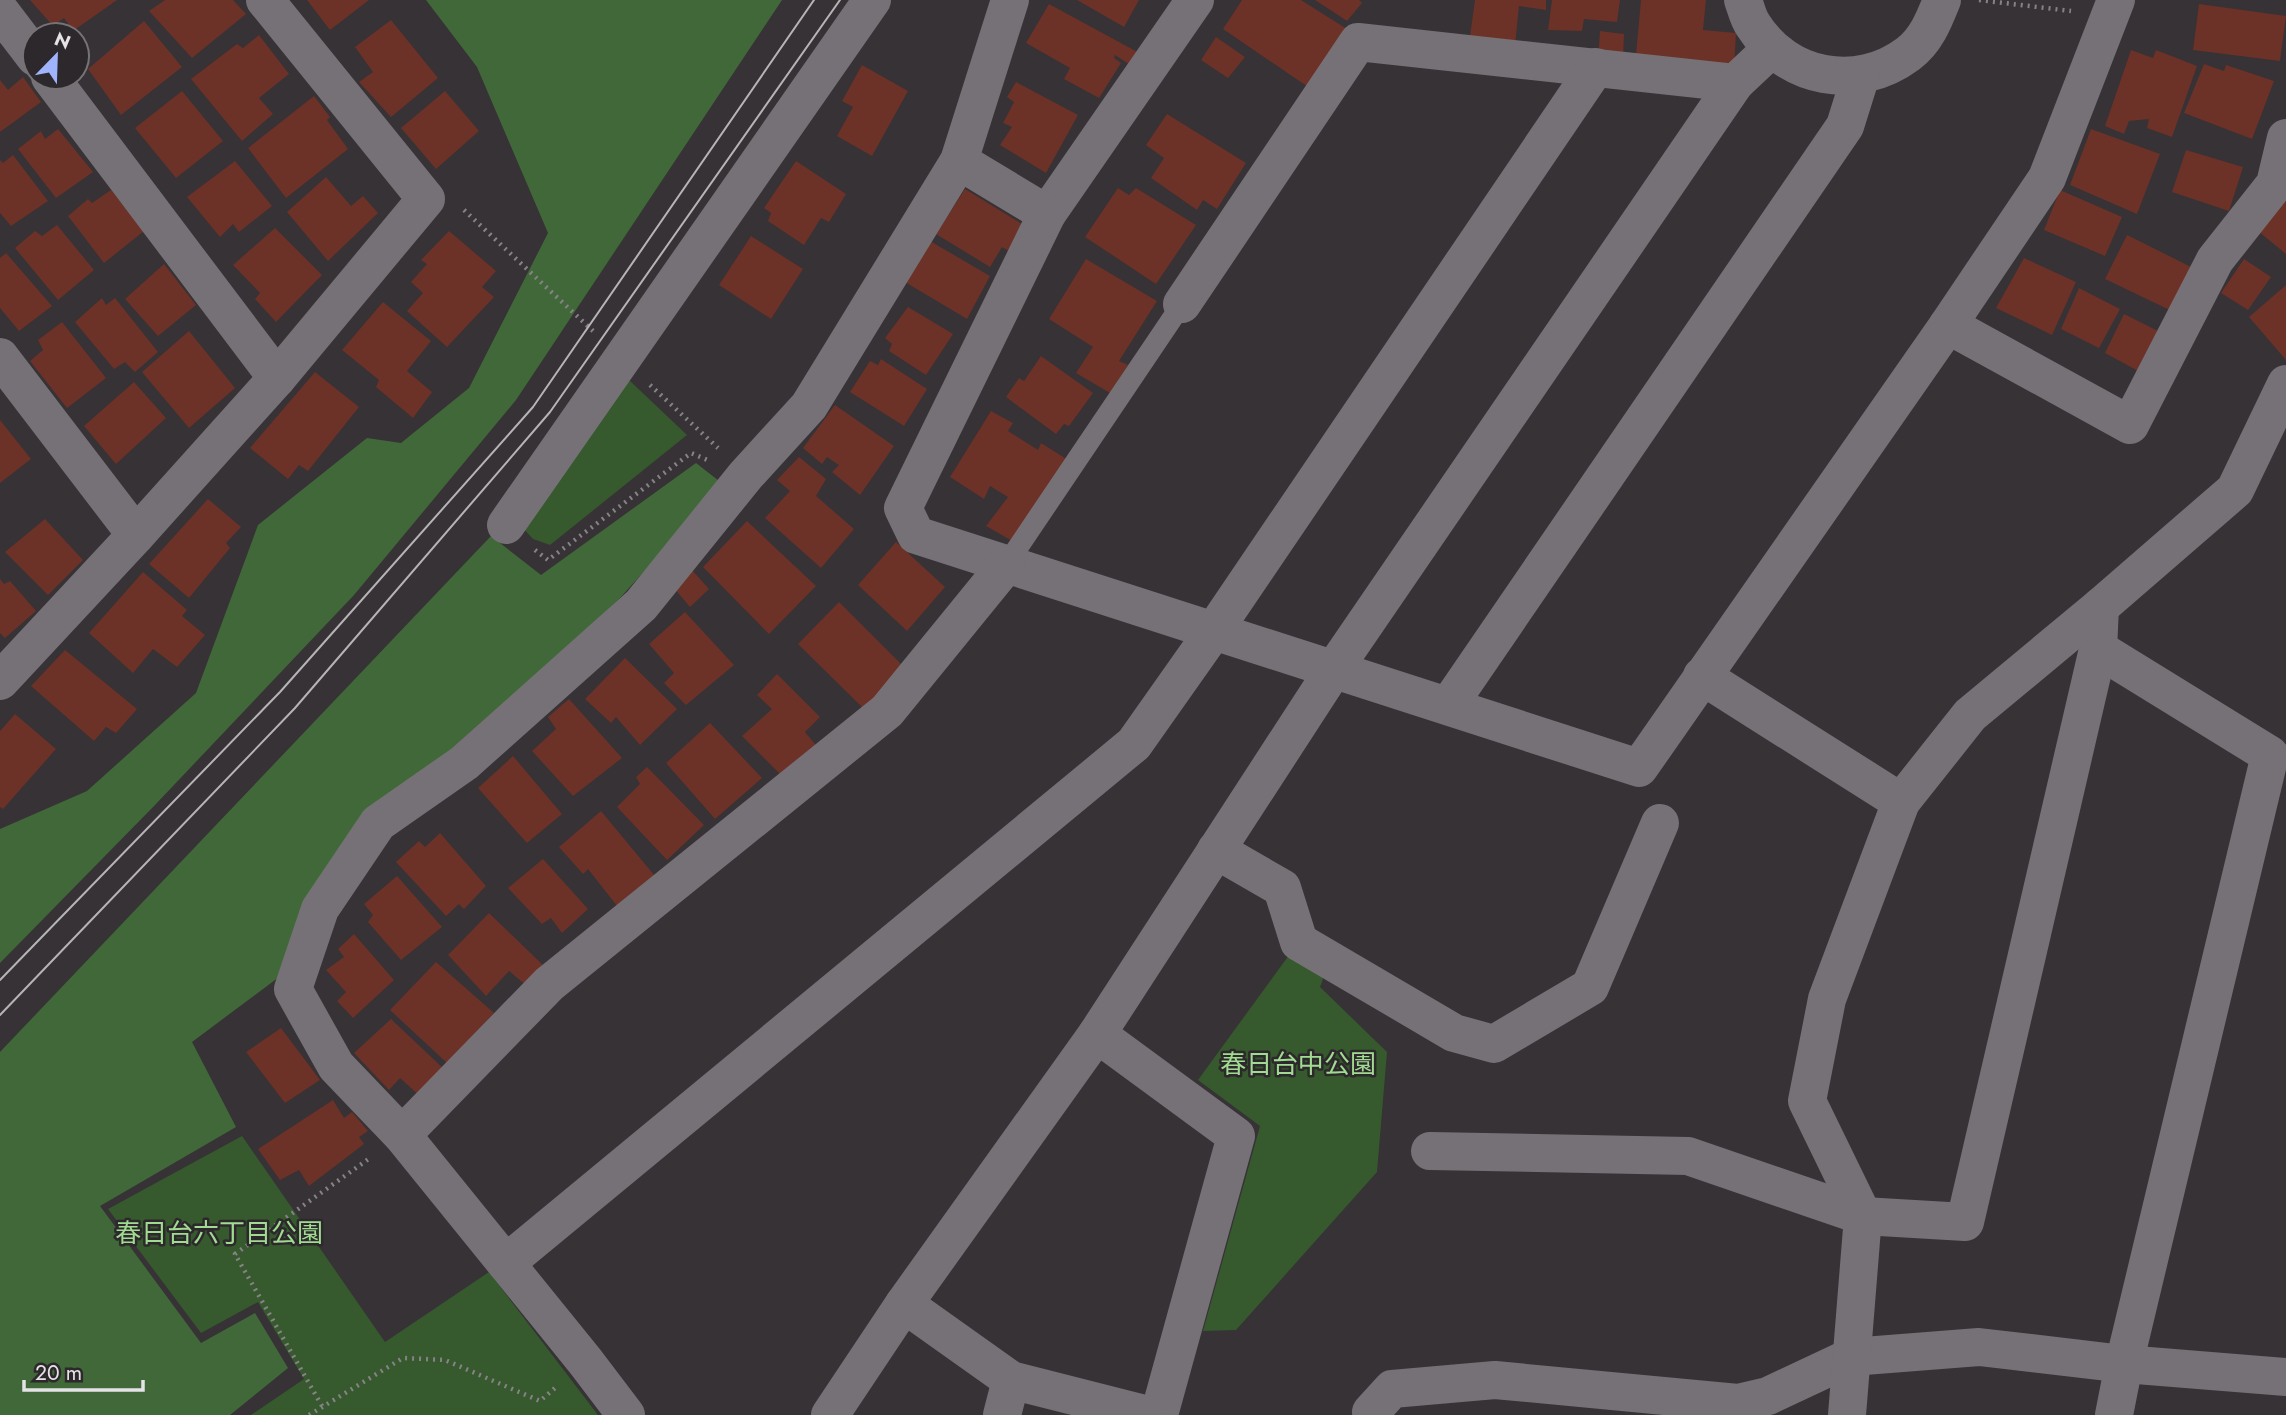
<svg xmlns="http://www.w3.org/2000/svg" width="2286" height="1415" viewBox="0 0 2286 1415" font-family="Jost,'Noto Sans JP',sans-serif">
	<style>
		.green { fill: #36592d }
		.forest { fill: #416838 }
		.building { fill: #6c3127 }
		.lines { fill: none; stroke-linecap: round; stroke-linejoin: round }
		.path { stroke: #868387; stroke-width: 4.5; stroke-dasharray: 2 5; stroke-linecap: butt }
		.service { stroke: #757176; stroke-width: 21 }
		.minor { stroke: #757176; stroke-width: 38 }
		.tram { stroke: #b6b4b7; stroke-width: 2 }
		.labels { text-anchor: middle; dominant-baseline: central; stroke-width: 5; stroke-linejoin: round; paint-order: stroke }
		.park-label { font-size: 26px; fill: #a0db91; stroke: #2c282c }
	</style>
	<rect width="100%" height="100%" fill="#363236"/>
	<g class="green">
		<polygon points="629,380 687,435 550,545 533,539 522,527"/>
		<polygon points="1292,951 1327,968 1320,987 1387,1052 1377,1172 1236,1330 1203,1331 1260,1126 1198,1080"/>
		<polygon points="242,1136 385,1342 489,1272 598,1415 251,1415 304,1379 258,1302 201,1333 108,1209"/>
	</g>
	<g class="forest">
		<polygon points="426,0 782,0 516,400 354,595 155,805 0,963 0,829 87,791 196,693 258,525 367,438 401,443 469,388 548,233 477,67"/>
		<polygon points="696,463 723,484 620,598 468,743 369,817 291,968 192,1042 236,1127 100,1206 201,1343 255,1313 288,1368 230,1415 0,1415 0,1052 491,536 541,575"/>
	</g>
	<g class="building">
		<polygon points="30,0 117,0 73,31 64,18 53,26"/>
		<polygon points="165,0 233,0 246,14 192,58 149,11"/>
		<polygon points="307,0 369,0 330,30"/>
		<polygon points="1077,0 1139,0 1124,27"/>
		<polygon points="1242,0 1301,0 1347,29 1308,87 1223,29"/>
		<polygon points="1315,0 1359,0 1362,3 1347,21"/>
		<polygon points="1475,0 1546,0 1546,10 1519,6 1515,46 1469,43"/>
		<polygon points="1552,0 1620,0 1617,22 1584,19 1582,31 1548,30"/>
		<polygon points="1641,0 1706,0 1703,30 1736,33 1734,68 1636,55"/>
		<polygon points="1049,4 1143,55 1135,68 1115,55 1114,58 1121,63 1099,98 1064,79 1070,68 1026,43"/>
		<polygon points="2199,4 2286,16 2280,61 2193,50"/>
		<polygon points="391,20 438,78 391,117 359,82 373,72 355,47"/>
		<polygon points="144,21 182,67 121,115 88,69"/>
		<polygon points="1600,31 1624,34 1623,62 1598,60"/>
		<polygon points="259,35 289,74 259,98 273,114 242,141 191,79 237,44 243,48"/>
		<polygon points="1216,37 1245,57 1228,78 1201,60"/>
		<polygon points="2131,50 2153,58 2156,50 2197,66 2172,137 2147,128 2149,119 2129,121 2124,134 2105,126"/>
		<polygon points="2204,64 2224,71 2226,65 2274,81 2252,139 2184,113"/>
		<polygon points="862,65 908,91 872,156 837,136 853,107 842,101"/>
		<polygon points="23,77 41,102 0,132 0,80 8,90"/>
		<polygon points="1016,82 1078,115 1046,173 1000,145 1012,127 1003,123 1014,102 1007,97"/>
		<polygon points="182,91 223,141 176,178 135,128"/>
		<polygon points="445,91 479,131 436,169 401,128"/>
		<polygon points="314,96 330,117 327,120 348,149 286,198 248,148"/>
		<polygon points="1167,114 1246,163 1217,209 1203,200 1197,210 1151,178 1164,158 1146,145"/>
		<polygon points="58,129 93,172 56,198 18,149 41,131 45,139"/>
		<polygon points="2091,129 2160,154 2137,214 2070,185"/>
		<polygon points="2186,150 2243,167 2229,211 2172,192"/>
		<polygon points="13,155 48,201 11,226 0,213 0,160 3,163"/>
		<polygon points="235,161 272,206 239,232 233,224 220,237 187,197"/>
		<polygon points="796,161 846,194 829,222 821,218 804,245 768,221 771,213 764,208"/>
		<polygon points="326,177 351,206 363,196 378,213 328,261 287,212"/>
		<polygon points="1118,188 1129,195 1136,188 1196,225 1156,284 1085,237"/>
		<polygon points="965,189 1027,227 1011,252 1002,247 990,267 936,234"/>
		<polygon points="111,190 144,231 104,263 68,216 88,199 92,203"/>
		<polygon points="2060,190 2122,217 2105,256 2044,230"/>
		<polygon points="2286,196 2286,254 2258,231"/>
		<polygon points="57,225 94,270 58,300 15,248 35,231 42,236"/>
		<polygon points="275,228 322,275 276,322 255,299 260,293 233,265"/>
		<polygon points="449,231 496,271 482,287 494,297 447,347 407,311 423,293 411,282 427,264 421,260"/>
		<polygon points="2127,235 2197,270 2176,313 2105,279"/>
		<polygon points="751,236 803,269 771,319 719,285"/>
		<polygon points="930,241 990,276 967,319 905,282"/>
		<polygon points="6,253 52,306 19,331 0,308 0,258"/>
		<polygon points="2024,258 2076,282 2052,335 1996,308"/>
		<polygon points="1086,259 1157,301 1119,361 1128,365 1110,393 1076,373 1093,347 1049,319"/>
		<polygon points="2244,259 2271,277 2248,310 2221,293"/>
		<polygon points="164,264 196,305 158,336 125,299"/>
		<polygon points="2286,285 2286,360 2249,317"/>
		<polygon points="2079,288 2120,309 2099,348 2061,329"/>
		<polygon points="102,298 106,305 115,298 158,352 135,372 125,362 114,369 75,322"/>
		<polygon points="383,302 431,341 407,371 432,392 413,418 376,387 379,380 342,350"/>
		<polygon points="908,307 953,334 926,375 889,351 892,344 885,338"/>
		<polygon points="2124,314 2160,332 2140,372 2105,353"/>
		<polygon points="62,322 106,378 67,408 30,361 43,350 38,340"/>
		<polygon points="189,331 235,388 189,428 142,372"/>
		<polygon points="1041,356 1093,393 1069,426 1064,424 1056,434 1006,397 1019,378 1024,381"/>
		<polygon points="881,359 927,389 904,426 850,392 870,361 878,365"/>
		<polygon points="315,372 359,407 308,471 299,465 288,479 250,448"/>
		<polygon points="134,382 166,418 116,464 84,426"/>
		<polygon points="835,405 894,446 860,495 832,472 839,465 827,457 822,464 803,448"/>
		<polygon points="991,411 1013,423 1008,431 1038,450 1041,443 1068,460 1014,542 986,526 1008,497 990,486 984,499 950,477"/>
		<polygon points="0,420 31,459 0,483"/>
		<polygon points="799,457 826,479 816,496 854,529 821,568 765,518 790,491 777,480"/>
		<polygon points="208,499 241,527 226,543 230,548 189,598 149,564"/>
		<polygon points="45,519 83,560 48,595 5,552"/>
		<polygon points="747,521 816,586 769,634 703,567"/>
		<polygon points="896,542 945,587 907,631 858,585"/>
		<polygon points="692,570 709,589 690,607 673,587"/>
		<polygon points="143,572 187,610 182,616 205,635 177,667 153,649 133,673 89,633"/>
		<polygon points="0,579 4,584 10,581 36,611 5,638 0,633"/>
		<polygon points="839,602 909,672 866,711 798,644"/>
		<polygon points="685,612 734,665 686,705 664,683 674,673 649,644"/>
		<polygon points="65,650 137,709 116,733 106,727 94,741 31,686"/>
		<polygon points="625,658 677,709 640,745 616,717 611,723 585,699"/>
		<polygon points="777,674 820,717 805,732 820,750 785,779 742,736 772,709 757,695"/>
		<polygon points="569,699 622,758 573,796 532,751 556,729 548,717"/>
		<polygon points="15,714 56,749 3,809 0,807 0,731"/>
		<polygon points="710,723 762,778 715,819 666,763"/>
		<polygon points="513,756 562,814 527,843 478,788"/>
		<polygon points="647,767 704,825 667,860 617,807 640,784 636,777"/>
		<polygon points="601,811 659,881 621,911 588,869 583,874 559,847"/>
		<polygon points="440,833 486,886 464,909 459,904 446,916 396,862 419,841 425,847"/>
		<polygon points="543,859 588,909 562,933 551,918 542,924 508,888"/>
		<polygon points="397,876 442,927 401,960 368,922 373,915 364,904"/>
		<polygon points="489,913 546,968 527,986 509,971 486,996 448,955"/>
		<polygon points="354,934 394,980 353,1018 337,1001 346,992 326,970 344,957 338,949"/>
		<polygon points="436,962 494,1013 447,1063 390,1010"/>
		<polygon points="391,1019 446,1071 422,1098 400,1078 389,1090 354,1053"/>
		<polygon points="281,1028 320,1080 285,1103 246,1052"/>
		<polygon points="333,1100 344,1118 352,1112 368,1131 359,1137 364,1144 309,1186 299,1170 280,1180 258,1149"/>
	</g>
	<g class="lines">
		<g class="path">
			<polyline points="1979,0 2071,11"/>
			<polyline points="464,210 593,331"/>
			<polyline points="650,385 718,448"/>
			<polyline points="535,550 548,560 691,453 710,461"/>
			<polyline points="322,1406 235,1254 370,1158"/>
			<polyline points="309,1415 403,1358 445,1360 540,1401 555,1388"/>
		</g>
		<polyline class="service" points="1006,565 1182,304"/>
		<g class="minor">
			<polyline points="1195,0 1047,214 903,508 916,535 1639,768 1948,325 2047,178 2116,0"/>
			<path d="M1743,0C1746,8 1748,18 1753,25C1787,79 1857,92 1908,54C1926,41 1934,20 1942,0"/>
			<polyline points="0,11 35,57"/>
			<polyline points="50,77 277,378"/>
			<polyline points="959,161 1047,214"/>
			<polyline points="1182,304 1358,42 1735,83"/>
			<polyline points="1948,325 2130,425 2215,260 2275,184 2286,138"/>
			<polyline points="0,357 136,535"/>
			<polyline points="506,525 872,0"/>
			<polyline points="2098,649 2270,755 2124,1364 2114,1415"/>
			<polyline points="1702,676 1901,802"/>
			<polyline points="0,681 136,535 277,378 426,199 265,0"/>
			<polyline points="1448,706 1845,126 1861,75"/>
			<polyline points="1216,850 1282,888 1299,942 1454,1033 1494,1044 1590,987 1660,823"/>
			<polyline points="1097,1034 1236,1136 1159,1415"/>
			<polyline points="402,1135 549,984 887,711 1006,565"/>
			<polyline points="1430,1151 1688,1156 1863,1216 1965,1222 2098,649 2100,607"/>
			<polyline points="506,1263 1134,744 1213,632 1596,67"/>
			<polyline points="904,1304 1011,1380 1148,1415"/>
			<polyline points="1371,1412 1392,1389 1495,1380 1738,1403 1768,1396 1851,1357 1979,1347 2124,1364 2286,1377"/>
			<polyline points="626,1415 585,1361 402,1135 336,1066 293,989 320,909 378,823 464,763 641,605 746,475 809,406 959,161 1010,0"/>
			<polyline points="830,1415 904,1304 1097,1034 1334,669 1735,83 1771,49"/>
			<polyline points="1002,1415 1011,1380"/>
			<polyline points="1847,1415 1863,1216 1807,1101 1827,999 1901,802 1970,715 2100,607 2235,490 2286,384"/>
		</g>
		<g class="tram">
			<polyline points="0,980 280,692 533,407 814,0"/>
			<polyline points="0,1015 295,708 550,412 840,0"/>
		</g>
	</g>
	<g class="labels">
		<g class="park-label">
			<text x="1298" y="1064">春日台中公園</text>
			<text x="219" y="1233">春日台六丁目公園</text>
		</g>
	</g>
	<g transform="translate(56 56) rotate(23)"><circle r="33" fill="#2c282c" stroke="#767376" stroke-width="2"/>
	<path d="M0-5L12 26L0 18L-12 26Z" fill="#a0b3fd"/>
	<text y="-10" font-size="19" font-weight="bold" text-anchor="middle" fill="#e5e3e6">N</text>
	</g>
	<path d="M24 1380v10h119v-10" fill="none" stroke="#e5e3e6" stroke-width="3.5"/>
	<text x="35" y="1380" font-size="21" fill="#e5e3e6" stroke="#2c282c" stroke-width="5" paint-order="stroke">20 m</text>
</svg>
